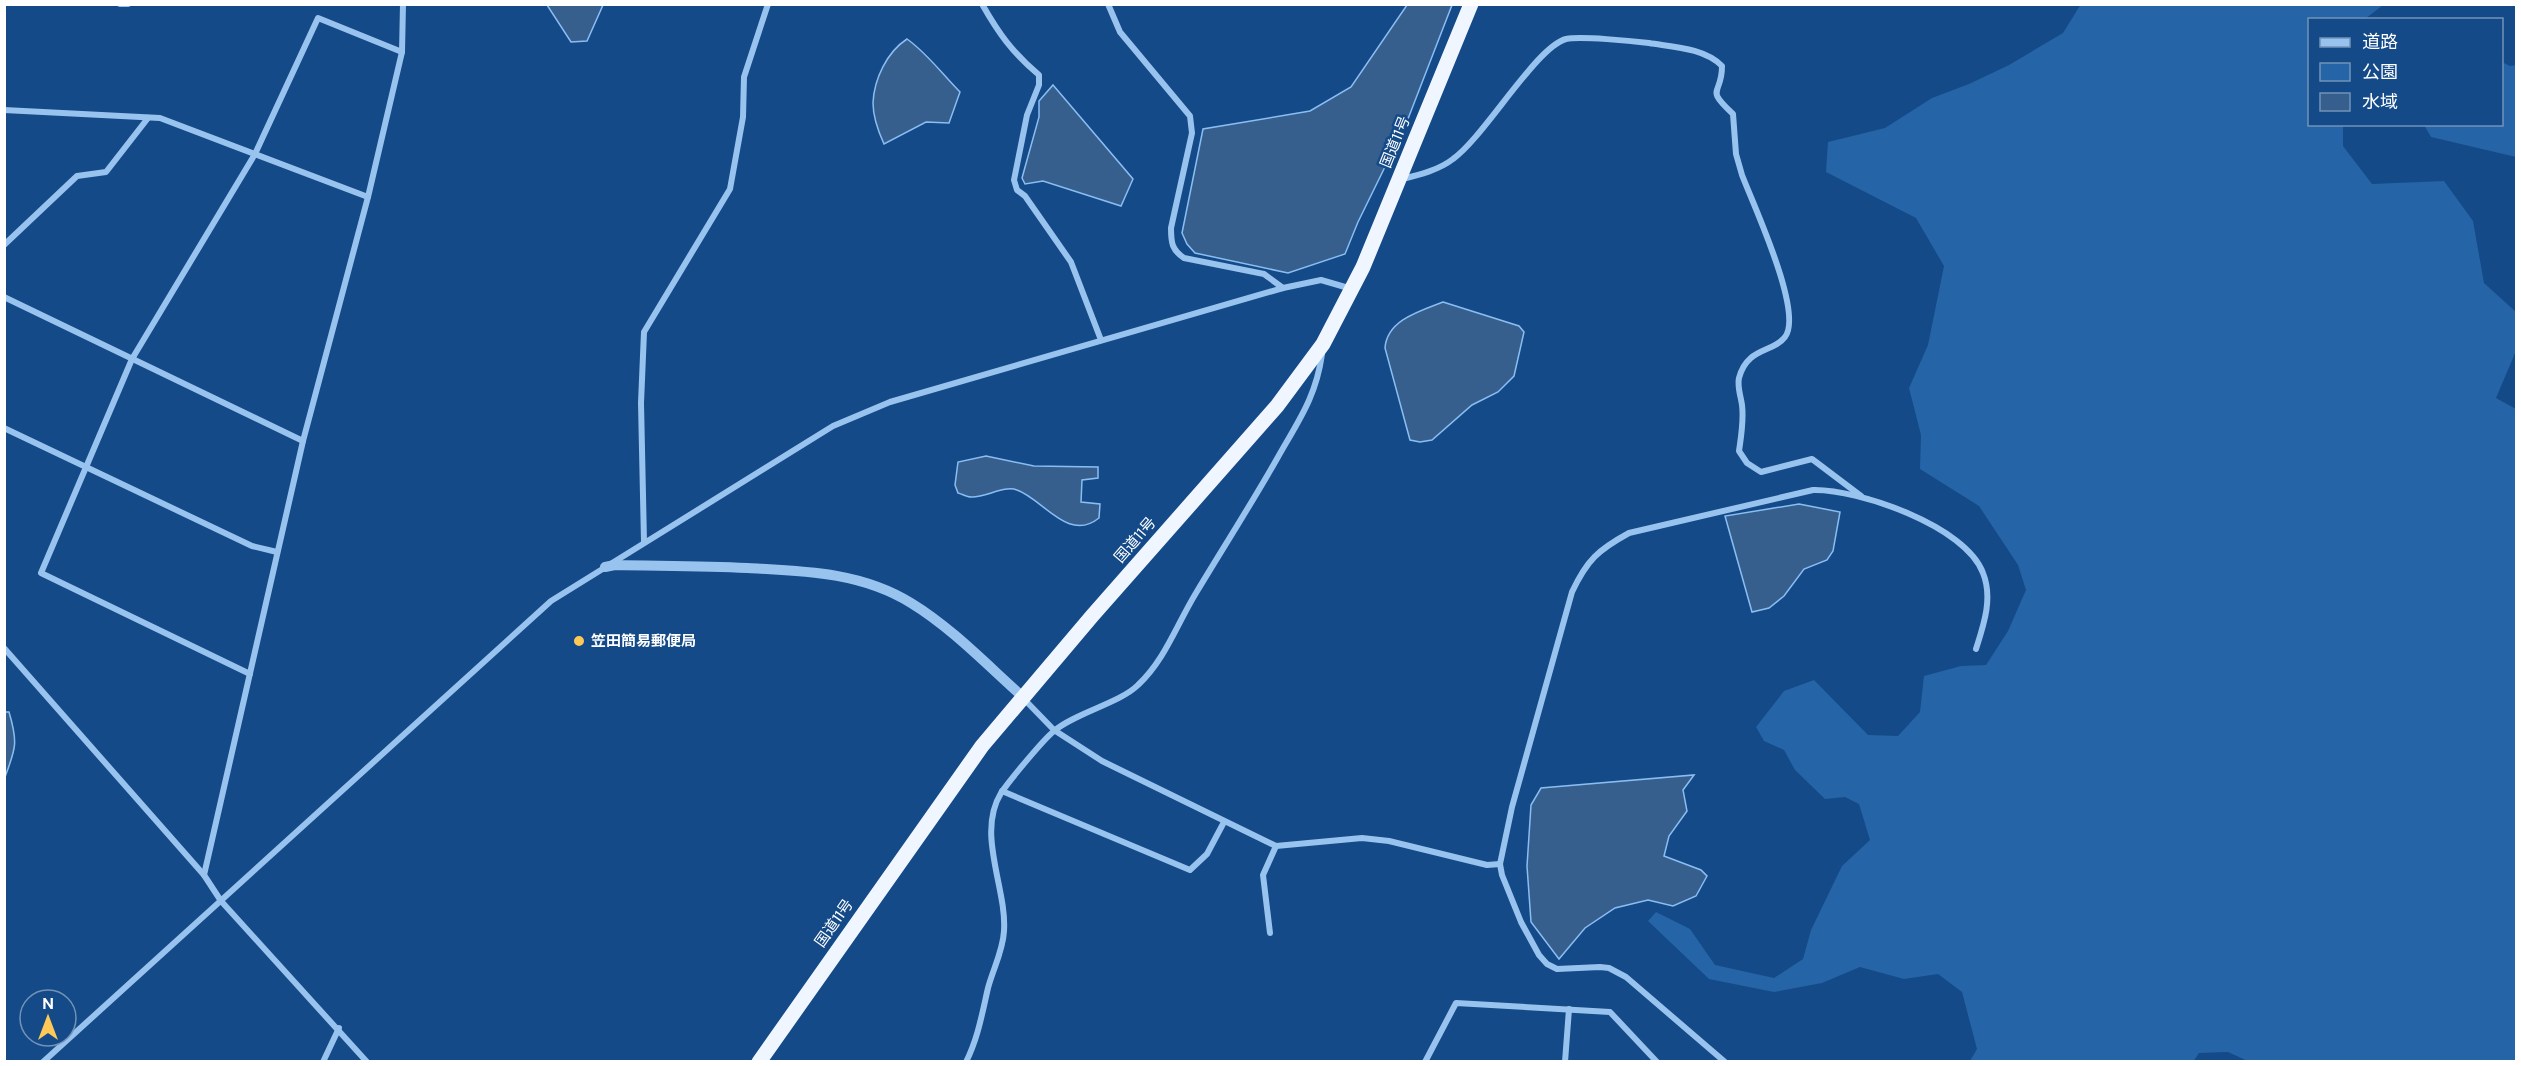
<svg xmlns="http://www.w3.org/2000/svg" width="2521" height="1066" viewBox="0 0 2521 1066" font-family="'DM Sans','Noto Sans JP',sans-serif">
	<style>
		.green { fill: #2564a7 }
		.water { fill: #375f8d; stroke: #8abef3; stroke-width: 1.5 }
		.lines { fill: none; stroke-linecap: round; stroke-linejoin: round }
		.minor { stroke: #99c3ef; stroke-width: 6 }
		.tertiary { stroke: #99c3ef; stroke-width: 10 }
		.trunk { stroke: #f0f6ff; stroke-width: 15 }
		.poi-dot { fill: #ffc957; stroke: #144a88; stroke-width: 2 }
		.labels { text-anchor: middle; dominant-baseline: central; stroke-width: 5; stroke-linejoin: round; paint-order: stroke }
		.street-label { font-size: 15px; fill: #fff; stroke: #144a88 }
		.poi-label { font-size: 15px; font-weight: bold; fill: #fff; stroke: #144a88; text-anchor: start }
	</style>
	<rect width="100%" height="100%" fill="#144a88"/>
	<g class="green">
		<polygon points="2081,4 2383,5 2365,19 2310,20 2310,124 2343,125 2343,146 2372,184 2444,181 2473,221 2484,283 2516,312 2516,351 2496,398 2516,409 2516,1061 2250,1062 2228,1052 2199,1053 2193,1062 1970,1061 1977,1049 1962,992 1938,974 1904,979 1860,967 1822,983 1774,992 1709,979 1648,921 1656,912 1690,929 1715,965 1774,978 1803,959 1811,930 1842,866 1870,840 1859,804 1845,797 1825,799 1795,770 1784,750 1764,741 1756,727 1784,691 1814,680 1868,735 1898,736 1920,712 1924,676 1961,666 1986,665 2008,631 2026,590 2018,565 1979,506 1920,469 1921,435 1909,388 1928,345 1944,266 1916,218 1826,172 1828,142 1885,128 1932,98 1969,84 2009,65 2063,33"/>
		<polygon points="2502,62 2510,66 2516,65 2516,157 2431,137 2424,125 2502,124"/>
	</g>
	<g class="water">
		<polygon points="547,5 603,5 587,41 571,42"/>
		<polygon points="1407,5 1452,5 1406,124 1358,222 1345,254 1288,273 1195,253 1187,244 1182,233 1203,129 1310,111 1351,87"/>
		<path d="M907,39C927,53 943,75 960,92L949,123L926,122L884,144C879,133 873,116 873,103C874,79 887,52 907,39Z"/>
		<polygon points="1053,85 1133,179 1121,206 1043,181 1025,184 1022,178 1039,117 1039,101"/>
		<path d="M1443,302L1519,326L1524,332L1514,376L1498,392L1472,405L1432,440L1420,442L1410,440L1385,348C1387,320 1420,311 1443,302Z"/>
		<path d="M986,456L1034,466L1098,467V478L1082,480L1081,502L1100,504L1099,518C1068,543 1043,499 1017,490C1004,485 985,498 971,497C967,497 962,494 958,493L955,485L958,462Z"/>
		<polygon points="1799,504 1840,512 1833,551 1827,560 1804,569 1784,596 1769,608 1752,612 1725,516"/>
		<path d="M5,712H9C18,742 16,748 5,777Z"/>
		<polygon points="1694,775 1683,790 1687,811 1669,836 1664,856 1701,870 1707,876 1696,896 1673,906 1648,900 1615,908 1585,928 1559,959 1531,922 1527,866 1531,805 1541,788"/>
	</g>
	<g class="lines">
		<g class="minor">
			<polyline points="120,4 128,4"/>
			<path d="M982,4C999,34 1012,52 1039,75V85L1027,115L1014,180L1017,190L1025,196L1071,262L1101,340"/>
			<path d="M1108,4L1120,32L1190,116L1192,133L1171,228C1171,243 1172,250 1184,258L1264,274L1283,288"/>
			<polyline points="4,110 160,118 368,197"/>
			<path d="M1402,179C1419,175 1439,170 1453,159C1485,136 1536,47 1566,39C1581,36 1632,41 1649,43C1673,47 1704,48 1722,66C1722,96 1704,87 1733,114L1736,154L1742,175C1753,204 1804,313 1785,337C1773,353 1747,347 1739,378C1737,387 1741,397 1742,405C1744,421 1741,437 1739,451L1747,463L1761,472L1812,459L1861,496"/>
			<polyline points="4,245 77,176 106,172 148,118"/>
			<polyline points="4,297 303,441"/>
			<polyline points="4,428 252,546 277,552"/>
			<polyline points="644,542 641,403 644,332 730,189 743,117 744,77 768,4"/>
			<polyline points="4,648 204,875 221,901 367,1062"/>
			<polyline points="250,674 41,573 132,359 255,154 318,18 402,52"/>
			<polyline points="1023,698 1054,730 1102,761 1276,846 1362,838 1389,841 1487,865 1500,864"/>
			<polyline points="1002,791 1190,870 1207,854 1224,822"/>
			<polyline points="204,875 303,441 368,197 402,52 403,4"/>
			<polyline points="1270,933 1263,875 1276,846"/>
			<polyline points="43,1062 551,601 833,426 890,402 1283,288 1321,280 1352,289"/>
			<polyline points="323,1062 339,1028"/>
			<path d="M966,1062C978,1038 982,1014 988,988C993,969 1003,951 1004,931C1007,888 976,834 1001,793C1009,781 1043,740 1054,731C1075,713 1120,703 1138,685C1165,660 1177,624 1196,593C1223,548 1252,503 1278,457C1299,420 1316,397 1322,354"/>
			<polyline points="1425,1062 1456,1003 1610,1012 1657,1062"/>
			<polyline points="1565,1062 1569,1009"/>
			<path d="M1725,1062L1626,977L1609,968L1600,967L1557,969L1547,964L1539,955L1521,922L1502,875L1500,864L1512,807L1572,592C1587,560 1598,550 1629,533L1813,490C1858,489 1966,526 1983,573C1993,598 1984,624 1976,649"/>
		</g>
		<path class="tertiary" d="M605,567L615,565C659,566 703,566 747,568C804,571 861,572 911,603C952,628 987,665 1023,697"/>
		<polyline class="trunk" points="759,1062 982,746 1092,616 1277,406 1323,344 1363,267 1471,4"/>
	</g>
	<circle class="poi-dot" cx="579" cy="641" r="6"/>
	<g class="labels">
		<g class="street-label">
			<text transform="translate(1395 142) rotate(-68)">国道11号</text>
			<text transform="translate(1135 540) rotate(-49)">国道11号</text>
			<text transform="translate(834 923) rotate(-55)">国道11号</text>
		</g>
		<g class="poi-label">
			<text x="591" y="641">笠田簡易郵便局</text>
		</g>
	</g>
	<rect width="2521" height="1066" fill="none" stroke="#ffffff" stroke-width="12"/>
	<rect x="2308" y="18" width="195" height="108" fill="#144a88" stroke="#7292b8" stroke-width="1.5"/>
	<rect x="2320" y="38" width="30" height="9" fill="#99c3ef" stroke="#7292b8" stroke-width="1.5"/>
	<text x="2362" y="48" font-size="18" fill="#ffffff">道路</text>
	<rect x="2320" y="63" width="30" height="18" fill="#2564a7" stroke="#7292b8" stroke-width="1.5"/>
	<text x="2362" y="78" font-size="18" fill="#ffffff">公園</text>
	<rect x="2320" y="93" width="30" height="18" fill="#375f8d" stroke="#7292b8" stroke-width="1.5"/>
	<text x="2362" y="108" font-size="18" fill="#ffffff">水域</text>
	<g transform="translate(48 1018)"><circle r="28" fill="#144a88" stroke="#7292b8" stroke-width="1.5"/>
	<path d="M0-4.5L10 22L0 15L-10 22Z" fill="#ffc957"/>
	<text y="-9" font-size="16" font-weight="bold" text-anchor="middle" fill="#ffffff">N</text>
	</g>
</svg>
